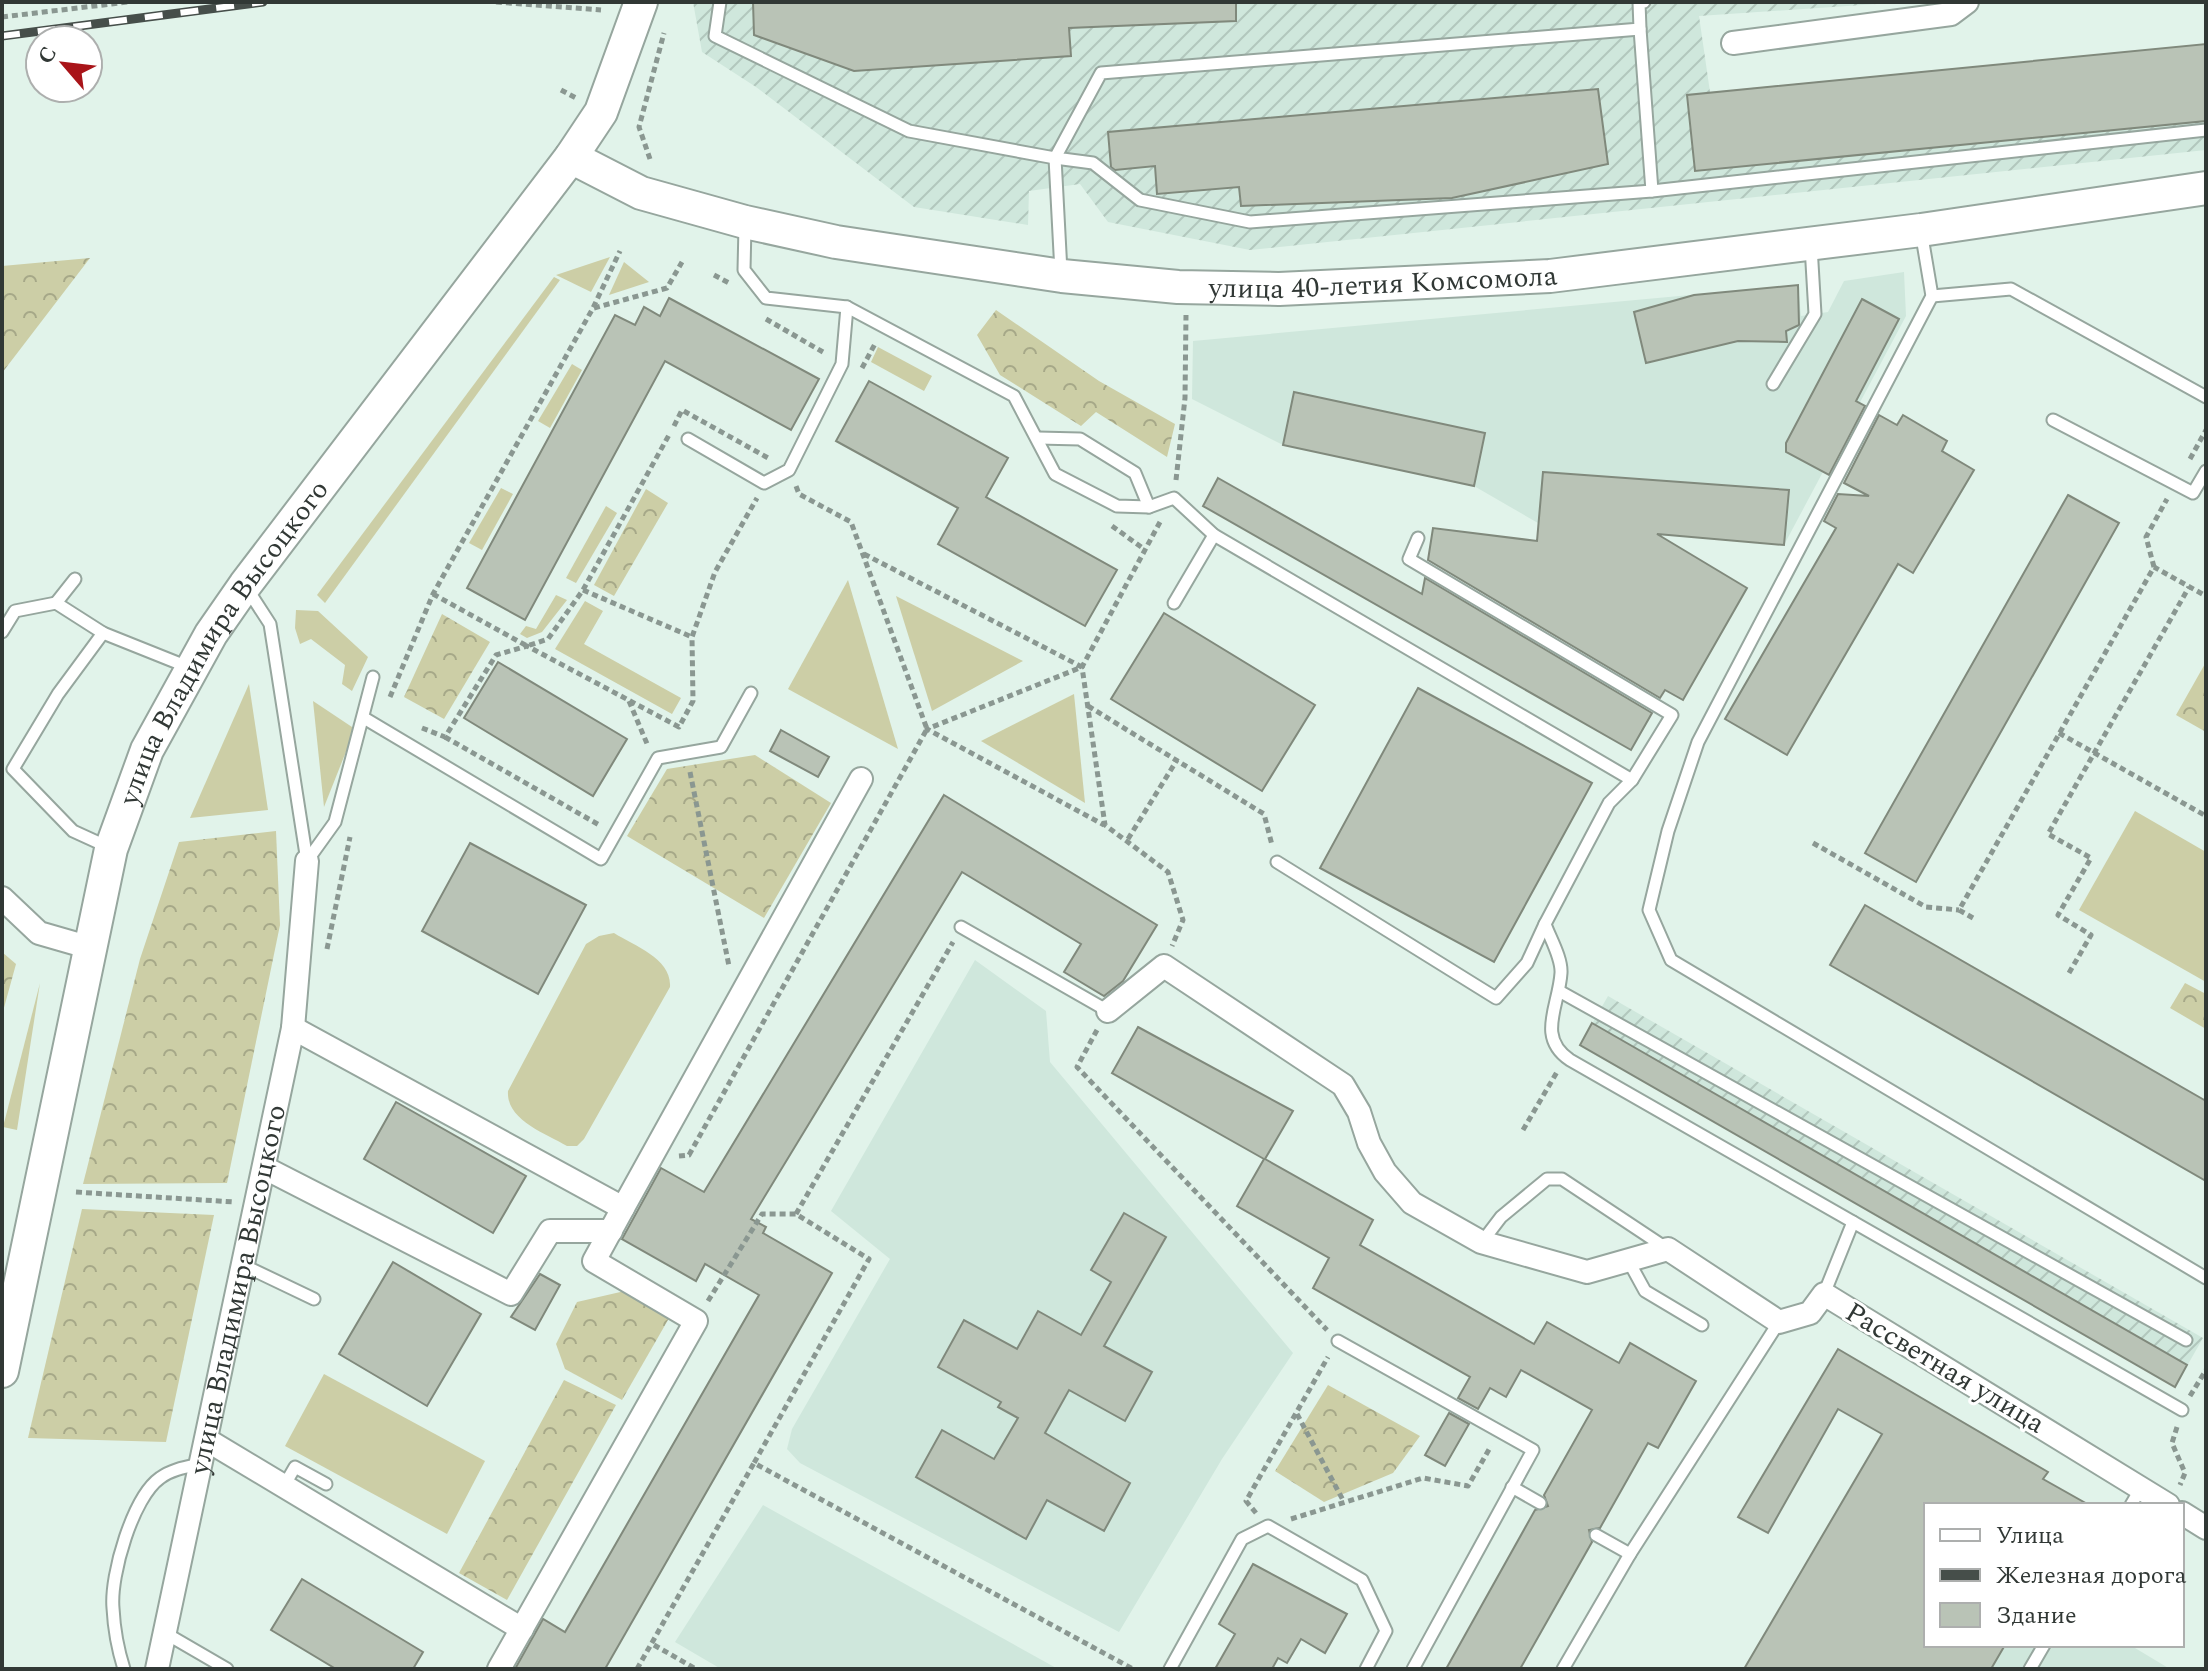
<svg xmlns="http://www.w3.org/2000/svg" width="2208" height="1671" viewBox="0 0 2208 1671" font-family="Spectral,serif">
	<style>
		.built { fill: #cfe7dc }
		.industrial { fill: url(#industrial-furrows) }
		.grass { fill: #cccea6 }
		.forest { fill: url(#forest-crowns) }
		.building { fill: #b9c3b6; stroke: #80897c; stroke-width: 2 }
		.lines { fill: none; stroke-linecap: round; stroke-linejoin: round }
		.lane-casing { stroke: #96a69e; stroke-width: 15 }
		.street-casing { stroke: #96a69e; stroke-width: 26 }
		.secondary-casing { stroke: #96a69e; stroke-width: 36 }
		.path { stroke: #8a9791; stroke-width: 5; stroke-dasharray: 6 4; stroke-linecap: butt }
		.lane { stroke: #fff; stroke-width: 11 }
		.street { stroke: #fff; stroke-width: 22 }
		.secondary { stroke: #fff; stroke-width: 32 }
		.rail-casing { stroke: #464e4a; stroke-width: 9 }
		.rail { stroke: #fff; stroke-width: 6; stroke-dasharray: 18; stroke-linecap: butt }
		.labels { text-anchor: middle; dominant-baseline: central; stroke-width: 6; stroke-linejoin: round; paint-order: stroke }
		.street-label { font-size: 28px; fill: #313835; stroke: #fff }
	</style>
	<defs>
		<pattern id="industrial-furrows" width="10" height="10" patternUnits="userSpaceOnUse" patternTransform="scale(2)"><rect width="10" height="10" fill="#cfe7dc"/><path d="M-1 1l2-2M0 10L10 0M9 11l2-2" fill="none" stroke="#b2c7bd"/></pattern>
		<pattern id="forest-crowns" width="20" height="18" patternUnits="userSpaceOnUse" patternTransform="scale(2)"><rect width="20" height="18" fill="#cccea6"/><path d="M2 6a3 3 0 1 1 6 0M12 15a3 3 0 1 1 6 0" fill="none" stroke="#a6a888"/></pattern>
	</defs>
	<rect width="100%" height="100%" fill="#e1f3ea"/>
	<g class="built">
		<polygon points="1904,272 1906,316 1784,545 1538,523 1474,486 1283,445 1192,399 1193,341 1798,285 1801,316 1828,312 1844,281"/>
		<polygon points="975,960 1046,1011 1050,1062 1293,1353 1222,1459 1119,1632 800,1463 787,1449 792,1429 890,1259 831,1211"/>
		<polygon points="763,1505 1058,1669 721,1669 675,1642"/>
		<polygon points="1946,1645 2130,1645 2170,1669 1932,1669"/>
	</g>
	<g class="industrial">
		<polygon points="693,2 1906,2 1699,16 1710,92 2206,44 2206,150 1250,250 1108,222 1080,184 1029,191 1028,225 914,207 756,87 702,52"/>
		<polygon points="1608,996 2203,1338 2175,1387 1580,1045"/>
	</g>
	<g class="grass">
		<polygon points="610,257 591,292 556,275"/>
		<polygon points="624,262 649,282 609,295"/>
		<polygon points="554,277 560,280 325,603 317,595"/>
		<polygon points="878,347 932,376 924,391 871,362"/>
		<polygon points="572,364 582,370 550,428 538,421"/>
		<polygon points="501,488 513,494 482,550 469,543"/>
		<polygon points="606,506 617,513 576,583 566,578"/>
		<polygon points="848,580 898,749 788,689"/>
		<polygon points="556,595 567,600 542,632 527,638 520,634 526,626 536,629"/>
		<polygon points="896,596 1023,661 932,711"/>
		<polygon points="585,601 603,611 584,644 681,698 672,714 555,649"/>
		<polygon points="296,610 318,611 368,657 352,691 342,684 345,665 311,639 300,644 295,628"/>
		<polygon points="249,684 268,810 190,818"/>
		<polygon points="1074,694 1085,803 981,741"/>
		<polygon points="313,701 355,729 324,807"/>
		<polygon points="2135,811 2206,852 2206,982 2079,910"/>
		<path d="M614,933C635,946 672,959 670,987L584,1139L577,1146H567C545,1133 506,1120 508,1091L586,944L599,936Z"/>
		<polygon points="40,983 17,1130 3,1127"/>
		<polygon points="324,1374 485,1461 447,1534 285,1446"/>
	</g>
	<g class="forest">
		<polygon points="90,258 2,373 2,266"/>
		<polygon points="996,310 1099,381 1175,424 1167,457 1096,412 1081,426 1000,375 977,335"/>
		<polygon points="646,489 668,503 614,596 594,585"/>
		<polygon points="442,614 490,642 444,719 404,697"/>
		<polygon points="2206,662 2206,732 2176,715"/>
		<polygon points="755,755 831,803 764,918 627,836 667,769"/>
		<polygon points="276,831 280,925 227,1183 83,1184 140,959 179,842"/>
		<polygon points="2,952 16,964 2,1015"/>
		<polygon points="2185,983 2206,994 2206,1029 2170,1008"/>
		<polygon points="82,1209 214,1215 166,1442 28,1438"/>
		<polygon points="629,1290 672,1313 622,1400 565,1369 556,1344 577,1302"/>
		<polygon points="564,1380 616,1405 507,1600 459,1573"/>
		<polygon points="1328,1385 1420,1436 1393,1473 1324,1502 1275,1471"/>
	</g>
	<g class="building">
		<polygon points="753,2 1236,2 1236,21 1069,28 1071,56 854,71 754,35"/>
		<polygon points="2206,44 2206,121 1695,171 1687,95"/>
		<polygon points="1598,89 1608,164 1452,198 1241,206 1239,187 1157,194 1155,166 1115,170 1111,167 1108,132"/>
		<polygon points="1798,285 1799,325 1786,331 1787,342 1738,341 1646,363 1634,312 1694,295"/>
		<polygon points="669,298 819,379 791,430 665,361 525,620 467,588 615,315 635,325 644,307 660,316"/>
		<polygon points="1862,299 1899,319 1856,401 1865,406 1829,475 1786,452 1786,443"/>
		<polygon points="869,381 1008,458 986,497 1117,570 1085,626 938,544 958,508 836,441"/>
		<polygon points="1294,392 1485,433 1474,486 1283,445"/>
		<polygon points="1879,415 1897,425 1903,415 1947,441 1942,451 1974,470 1913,573 1898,564 1787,755 1725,719 1836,528 1824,521 1838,494 1869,496 1844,483"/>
		<polygon points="1543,472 1789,490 1784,545 1657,534 1747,588 1683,700 1665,690 1660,698 1428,560 1433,528 1537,541"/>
		<polygon points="1218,478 1422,594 1425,578 1652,713 1631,750 1203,506"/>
		<polygon points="2068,495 2119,523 1916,882 1865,853"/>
		<polygon points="1164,613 1315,705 1262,791 1111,699"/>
		<polygon points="498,662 627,739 593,796 464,718"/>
		<polygon points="1418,688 1592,783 1494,962 1320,868"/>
		<polygon points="781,730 829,757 818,777 770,751"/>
		<polygon points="944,795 1157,925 1123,981 1104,996 1064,972 1081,944 962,872 751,1219 766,1227 763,1233 832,1273 605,1669 515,1669 543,1619 565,1632 759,1295 705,1264 696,1281 622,1239 661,1168 704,1192"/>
		<polygon points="470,843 586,905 538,994 422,931"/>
		<polygon points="1865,905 2206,1101 2206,1181 1830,965"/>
		<polygon points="1592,1023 2187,1365 2175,1387 1580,1045"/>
		<polygon points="1138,1027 1293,1111 1265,1159 1373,1220 1360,1245 1534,1344 1547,1322 1619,1363 1630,1343 1696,1381 1658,1448 1648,1443 1600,1528 1589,1530 1592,1542 1520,1669 1446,1669 1535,1510 1548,1506 1544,1495 1592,1410 1521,1370 1506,1397 1490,1388 1478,1409 1458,1398 1470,1377 1313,1288 1329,1258 1237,1206 1264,1159 1112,1073"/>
		<polygon points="396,1102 526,1176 493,1233 364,1159"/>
		<polygon points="1124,1213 1166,1237 1104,1346 1152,1372 1125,1421 1069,1390 1045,1433 1130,1483 1104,1531 1047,1500 1026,1539 916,1477 942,1430 994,1459 1018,1418 998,1407 1001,1402 938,1367 964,1320 1017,1349 1038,1311 1081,1335 1111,1282 1091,1270"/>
		<polygon points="393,1262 481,1314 427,1406 339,1354"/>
		<polygon points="540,1274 560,1285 535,1330 511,1317"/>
		<polygon points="1838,1349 2048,1472 2043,1479 2089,1505 1926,1505 1926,1645 2005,1645 1991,1669 1744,1669 1882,1434 1838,1409 1768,1533 1738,1517"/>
		<polygon points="1449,1413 1469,1424 1445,1466 1425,1455"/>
		<polygon points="1253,1564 1347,1614 1325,1653 1301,1639 1287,1663 1278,1658 1272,1669 1215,1669 1235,1634 1219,1624"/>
		<polygon points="302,1579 423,1652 413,1669 336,1669 271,1630"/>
	</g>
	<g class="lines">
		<g class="lane-casing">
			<g id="lane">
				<polyline points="720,2 715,36 909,131 1055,158 1061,272"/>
				<polyline points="1644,2 1639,2 1640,29 1101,73 1055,158 1093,163 1140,200 1250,222 1652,191 2206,130"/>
				<polyline points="1640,29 1652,191"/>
				<path d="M745,226L744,270L766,298L847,307L1014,396L1055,474L1117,506L1149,507L1174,498L1214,535L1632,780L1609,803L1545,924C1550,938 1562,958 1561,973C1559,1006 1536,1037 1570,1060L1853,1222L1824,1294"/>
				<polyline points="1921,231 1932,296 1698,742 1668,831 1649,910 1671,960 2206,1278"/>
				<polyline points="1932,296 2011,289 2206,397"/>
				<polyline points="1773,384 1815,314 1811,246"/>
				<polyline points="2053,420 2193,493 2206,471"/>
				<polyline points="1038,438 1080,439 1135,473 1149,507"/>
				<polyline points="688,439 764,483 789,470 842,364 847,307"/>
				<polyline points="1418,538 1409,559 1672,715 1632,780"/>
				<polyline points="75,579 56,603 103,633 188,667"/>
				<polyline points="246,587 270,624 307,861"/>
				<polyline points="1174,603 1214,535"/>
				<polyline points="2,632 15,611 56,603"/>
				<polyline points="103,633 58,694 13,769 73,831 108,847"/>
				<polyline points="364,718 601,859 658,758 721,747 751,693"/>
				<polyline points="307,861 335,822 373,677"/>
				<polyline points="1277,862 1496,998 1527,963 1545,924"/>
				<polyline points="961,927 1108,1011"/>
				<polyline points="1559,991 2186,1340"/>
				<polyline points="1853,1222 2182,1410"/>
				<polyline points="1482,1242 1501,1217 1547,1179 1562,1179 1666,1248"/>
				<polyline points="1628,1260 1645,1291 1702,1325"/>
				<polyline points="245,1266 314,1299"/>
				<polyline points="1338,1341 1533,1450 1413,1669"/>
				<polyline points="284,1486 295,1467 326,1484"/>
				<polyline points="1512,1487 1540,1503"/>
				<polyline points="2131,1505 2141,1488"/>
				<polyline points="1596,1535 1630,1554"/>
				<polyline points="165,1633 227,1669"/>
				<path d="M124,1669C118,1650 114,1628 113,1608C110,1575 133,1497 160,1478C172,1469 187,1467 201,1464"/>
				<polyline points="1170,1669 1242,1539 1268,1526 1362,1580 1386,1631 1366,1669"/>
				<polyline points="1563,1669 1630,1554 1779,1322"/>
				<polyline points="2030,1669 2044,1645"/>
			</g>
		</g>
		<g class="street-casing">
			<g id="street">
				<polyline points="1733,43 1951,14 1967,2"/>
				<polyline points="2,898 39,933 91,948"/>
				<polyline points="1108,1011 1164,966 1343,1085 1359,1112 1369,1143 1385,1172 1412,1203 1481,1242 1587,1272 1668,1249 1779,1322 1810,1313 1824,1294 2168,1505"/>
				<polyline points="293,1028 623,1208 594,1261 696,1321 499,1669"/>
				<polyline points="265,1168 511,1294 550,1231 611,1231"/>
				<polyline points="623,1208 861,779"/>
				<polyline points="207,1440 522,1629"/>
				<polyline points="2182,1513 2206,1528"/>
				<path id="s1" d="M157,1669L293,1028L307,861"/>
			</g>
		</g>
		<g class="secondary-casing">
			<g id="secondary">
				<path id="s2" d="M571,157L641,193L745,222L836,242L1062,276L1178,287L1279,289L1550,276L1921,230L2206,188"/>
				<path id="s3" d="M2,1371L111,849L147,750L211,634L245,585L571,157L601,112L641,2"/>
			</g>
		</g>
		<g class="path">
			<polyline points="496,2 601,10"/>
			<polyline points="2,17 128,2"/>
			<polyline points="561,90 578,99"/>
			<polyline points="650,159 639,127 664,33"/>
			<polyline points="714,275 729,283"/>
			<polyline points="594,308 667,288 682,262"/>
			<polyline points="766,319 823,352"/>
			<polyline points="862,368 876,342"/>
			<polyline points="674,426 682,410 770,459"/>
			<polyline points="2190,459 2206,430"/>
			<polyline points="1176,480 1185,398 1186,315"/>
			<polyline points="1160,522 1082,667 1105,825 1168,872 1183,920 1172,946"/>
			<polyline points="1112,526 1144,549"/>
			<polyline points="864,554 1082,667 927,729 1104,825"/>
			<polyline points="2154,567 2146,537 2167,499"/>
			<polyline points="583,590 692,637"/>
			<polyline points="433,594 527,646 548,639 583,590 669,435"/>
			<polyline points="390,697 433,594 593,308 620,251"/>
			<polyline points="629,701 648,746"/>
			<polyline points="1088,706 1264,814 1272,845"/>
			<polyline points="422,728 445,737 496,655 527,646 679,727 693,701 692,637 715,572 757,498"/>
			<polyline points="2059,733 2206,816"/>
			<polyline points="445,737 601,826"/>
			<polyline points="690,772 729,966"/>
			<polyline points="1128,839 1177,760"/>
			<polyline points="1813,843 1926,907 1959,910"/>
			<polyline points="1973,918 1959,910 2154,567 2206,596"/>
			<polyline points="327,949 350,837"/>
			<polyline points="2069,973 2091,935 2058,915 2091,858 2048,834 2189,587"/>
			<polyline points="1097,1030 1077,1067 1327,1330"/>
			<polyline points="1523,1130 1557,1072"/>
			<polyline points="679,1156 689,1155 927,729 851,522 799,494 796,486"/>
			<polyline points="76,1192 234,1202"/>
			<polyline points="796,1214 953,942"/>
			<polyline points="708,1301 762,1214 796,1214 869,1259 754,1463 1133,1669"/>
			<polyline points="2190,1396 2206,1370"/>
			<polyline points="1297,1414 1344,1502"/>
			<polyline points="2177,1427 2172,1443 2185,1473 2180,1485"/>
			<polyline points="1256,1513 1246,1501 1328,1357"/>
			<polyline points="1291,1519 1423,1478 1468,1486 1491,1446"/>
			<polyline points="654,1645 696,1669"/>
			<polyline points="637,1669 754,1463"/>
		</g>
		<use href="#lane" class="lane"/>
		<use href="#street" class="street"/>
		<use href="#secondary" class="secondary"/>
		<g class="rail-casing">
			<polyline id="rail" points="2,36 263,2"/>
		</g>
		<use href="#rail" class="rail"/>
	</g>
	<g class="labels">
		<g class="street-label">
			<text stroke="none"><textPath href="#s2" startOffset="830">улица 40-летия Комсомола</textPath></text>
			<text stroke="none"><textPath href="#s3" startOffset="770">улица Владимира Высоцкого</textPath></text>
			<text stroke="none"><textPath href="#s1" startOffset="388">улица Владимира Высоцкого</textPath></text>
			<text transform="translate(1945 1368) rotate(31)">Рассветная улица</text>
		</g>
	</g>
	<rect width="2208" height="1671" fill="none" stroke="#313835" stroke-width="8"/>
	<rect x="1924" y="1503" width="260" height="144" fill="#ffffff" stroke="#adafae" stroke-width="2"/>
	<rect x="1940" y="1529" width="40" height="12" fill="#ffffff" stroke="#adafae" stroke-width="2"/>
	<text x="1996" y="1543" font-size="24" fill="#313835">Улица</text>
	<rect x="1940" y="1569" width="40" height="12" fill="#464e4a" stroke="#adafae" stroke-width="2"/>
	<text x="1996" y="1583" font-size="24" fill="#313835">Железная дорога</text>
	<rect x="1940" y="1603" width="40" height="24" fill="#b9c3b6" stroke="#adafae" stroke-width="2"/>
	<text x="1996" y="1623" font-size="24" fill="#313835">Здание</text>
	<g transform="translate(64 64) rotate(298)"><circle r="38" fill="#ffffff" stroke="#adafae" stroke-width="2"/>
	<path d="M0-6L14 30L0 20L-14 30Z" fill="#a91419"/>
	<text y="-12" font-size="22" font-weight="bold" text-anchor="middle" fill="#313835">С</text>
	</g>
</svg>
